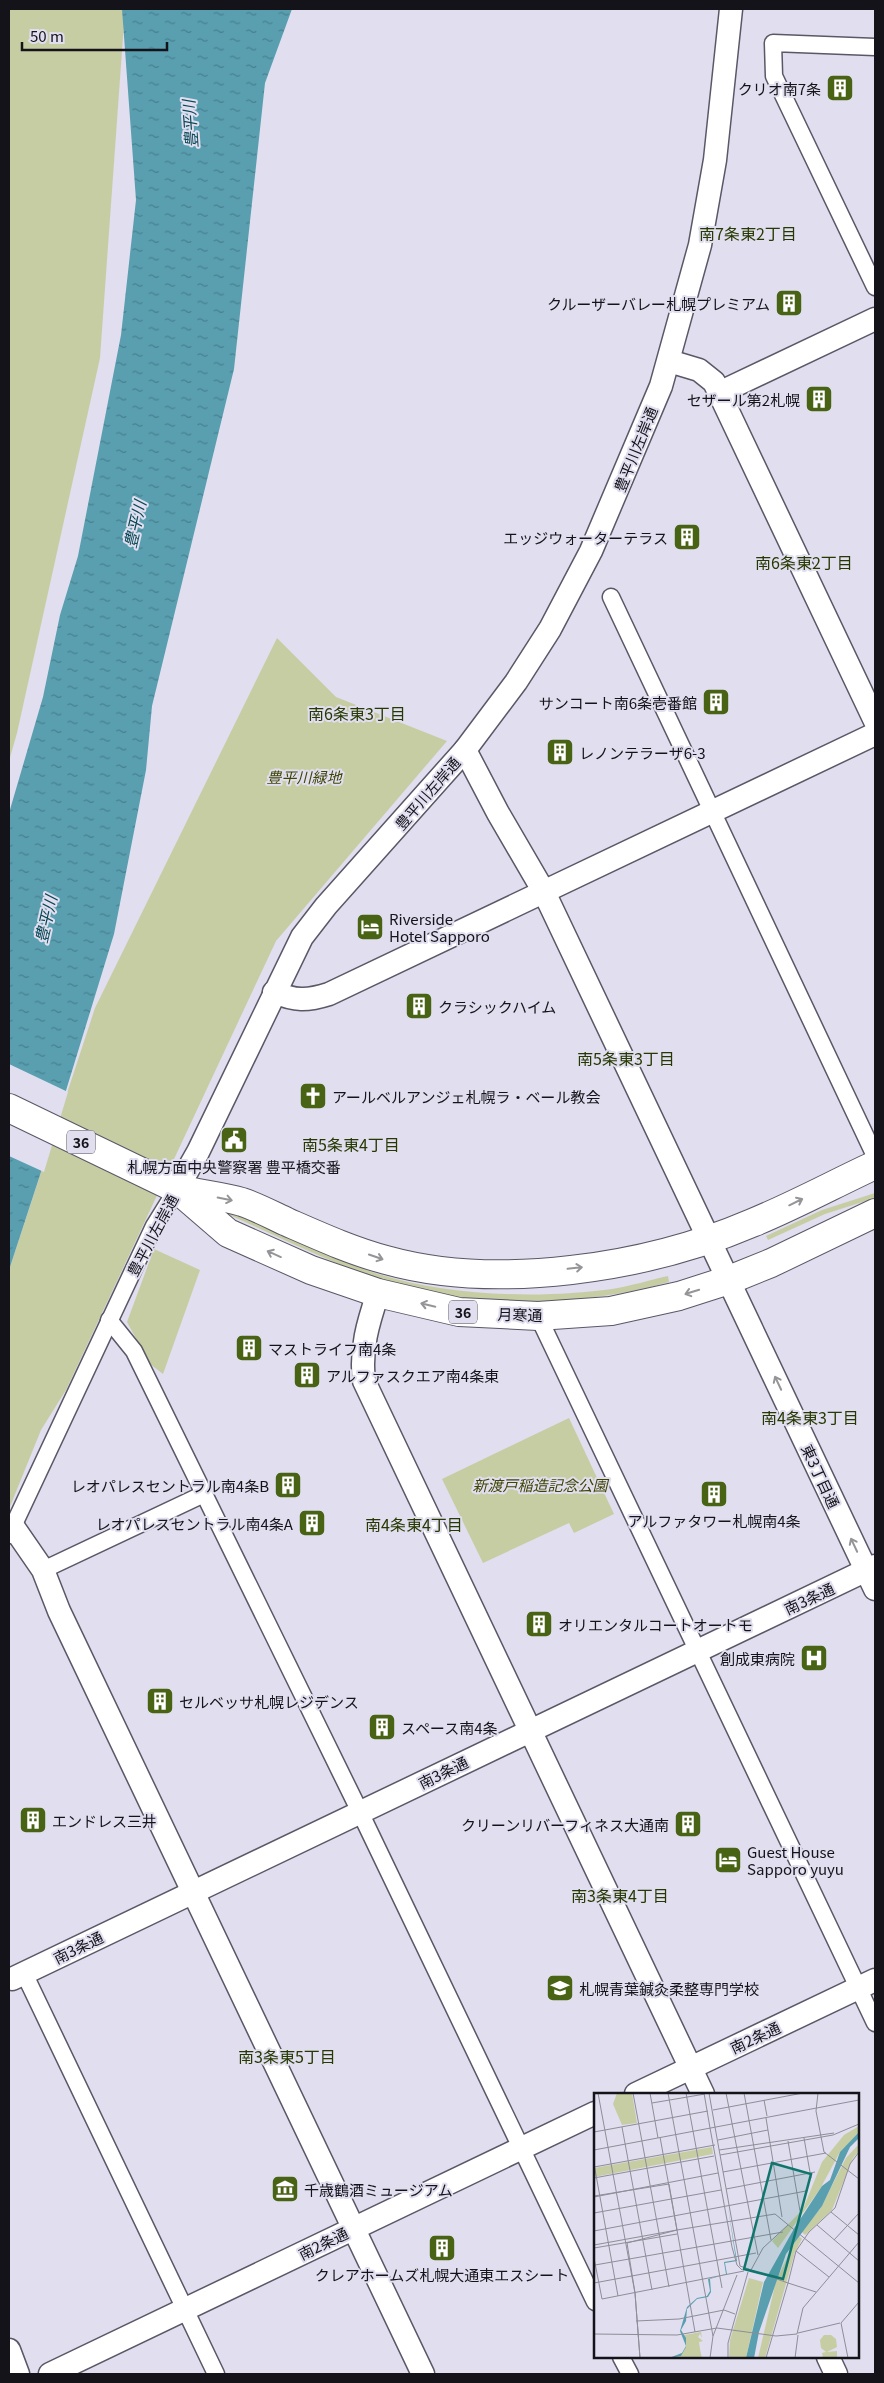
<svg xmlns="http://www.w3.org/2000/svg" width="884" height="2383" viewBox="0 0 884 2383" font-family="Georgia,'Noto Sans JP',serif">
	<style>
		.green { fill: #c7cda3 }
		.water { fill: url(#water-ripples) }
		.pier { fill: #e0deef }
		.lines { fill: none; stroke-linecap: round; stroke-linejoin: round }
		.street-casing { stroke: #5a5766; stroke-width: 19 }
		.secondary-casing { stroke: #5a5766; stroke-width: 25 }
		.highway-casing { stroke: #5a5766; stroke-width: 30 }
		.street { stroke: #fff; stroke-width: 16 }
		.secondary { stroke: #fff; stroke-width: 22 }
		.highway { stroke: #fff; stroke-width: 28 }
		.oneway { stroke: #959598 }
		.labels { text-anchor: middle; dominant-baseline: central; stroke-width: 4; stroke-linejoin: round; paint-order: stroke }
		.shield { fill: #e0deef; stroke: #515059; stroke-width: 1 }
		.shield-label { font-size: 14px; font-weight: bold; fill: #141319 }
		.poi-label { font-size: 15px; fill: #141319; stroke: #e0deef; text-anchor: start }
		.street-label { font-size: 15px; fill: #141319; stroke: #e0deef }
		.park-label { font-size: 15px; font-style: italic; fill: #3f4400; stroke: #e0deef }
		.water-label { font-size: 16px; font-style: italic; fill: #074855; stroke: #e0deef }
		.neighbourhood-label { font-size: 16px; fill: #273902; stroke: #e0deef }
		.inset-road { fill: none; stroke: #8e8d99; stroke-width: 1 }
		.view { fill: #0f766e; fill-opacity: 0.15; stroke: #0f766e; stroke-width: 2.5 }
		.inset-edge { fill: none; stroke: #141319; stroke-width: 2.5 }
	</style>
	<defs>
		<pattern id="water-ripples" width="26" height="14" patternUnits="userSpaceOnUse" patternTransform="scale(1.25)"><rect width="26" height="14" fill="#599fb0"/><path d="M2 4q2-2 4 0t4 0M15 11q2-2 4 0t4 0" fill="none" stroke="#48808e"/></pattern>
	</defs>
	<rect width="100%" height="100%" fill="#e0deef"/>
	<g class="green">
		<polygon points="9,9 125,9 100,358 17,733 9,761"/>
		<polygon points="277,638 336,697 447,741 276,941 66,1390 41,1430 9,1509 9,1270 95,1008"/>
		<polygon points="875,1193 875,1198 825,1214 768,1240 766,1236 822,1210"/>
		<path d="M226,1205C274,1227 328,1258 378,1274C448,1296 540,1299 612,1289C631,1286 650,1280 668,1276L669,1282C583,1307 473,1309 387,1282C330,1263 277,1236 223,1212Z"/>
		<polygon points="154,1249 200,1270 163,1374 150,1364 127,1322"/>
		<polygon points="569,1418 614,1514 574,1533 569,1523 483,1563 442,1479"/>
	</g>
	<polygon class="water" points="122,9 292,9 265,83 234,369 152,706 146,770 114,934 41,1172 9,1270 9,813 43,697 60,615 78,556 121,335 136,200"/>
	<polygon class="pier" points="9,1064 68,1092 44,1172 9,1156"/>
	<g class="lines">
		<g class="street-casing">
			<g id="street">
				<polyline points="875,47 773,43 774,76 875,287"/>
				<polyline points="611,597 875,1156"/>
				<polyline points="538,1316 875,2023"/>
				<polyline points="109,1320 134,1351 360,1812 595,2302"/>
				<polyline points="9,1535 154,1226 177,1189"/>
				<polyline points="43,1570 204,1494"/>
				<polyline points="24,1973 216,2374"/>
				<polyline points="621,2357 630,2374"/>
			</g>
		</g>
		<g class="secondary-casing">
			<g id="secondary">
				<polyline points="669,361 699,370 714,382 875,721"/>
				<polyline points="719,393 875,319"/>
				<polyline points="465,750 498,813 544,892 875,1589"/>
				<path d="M274,992C295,1001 307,1001 329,994L875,734"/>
				<polyline points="177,1189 198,1152 302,937 326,906 465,750 516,682 550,629 591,551 661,386 700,245 715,160 731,9"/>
				<path d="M378,1293C368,1323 360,1349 364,1381L703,2094"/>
				<polyline points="12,1525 43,1570 59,1611 423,2374"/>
				<polyline points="12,1979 875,1566"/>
				<polyline points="636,2094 875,1980"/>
				<polyline points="9,2350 18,2374"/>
				<polyline points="828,2357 836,2374"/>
				<polyline points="50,2374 595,2113"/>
			</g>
		</g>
		<g class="highway-casing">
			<g id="highway">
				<polyline points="9,1108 177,1189 228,1233 311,1270 378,1293 459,1312 538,1316 611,1311 679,1296 729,1280 771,1263 875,1213"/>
				<path d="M179,1189C199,1194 222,1196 242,1202C257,1207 272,1215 287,1222C319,1236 352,1251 386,1260C497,1291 647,1268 752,1223C794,1206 834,1184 875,1165"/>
			</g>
		</g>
		<use href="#street" class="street"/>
		<use href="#secondary" class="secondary"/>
		<use href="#highway" class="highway"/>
	</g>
	<defs><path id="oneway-shaft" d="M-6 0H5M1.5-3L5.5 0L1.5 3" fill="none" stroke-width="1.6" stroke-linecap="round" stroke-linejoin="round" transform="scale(1.25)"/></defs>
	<g class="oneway">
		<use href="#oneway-shaft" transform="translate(225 1199) rotate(11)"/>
		<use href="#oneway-shaft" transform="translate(796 1202) rotate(-26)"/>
		<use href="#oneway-shaft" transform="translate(274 1254) rotate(-156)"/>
		<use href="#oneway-shaft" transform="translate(376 1257) rotate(19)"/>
		<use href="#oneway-shaft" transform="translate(575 1268) rotate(-6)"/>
		<use href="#oneway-shaft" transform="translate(692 1292) rotate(163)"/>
		<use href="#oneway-shaft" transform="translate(428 1305) rotate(-167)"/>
		<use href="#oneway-shaft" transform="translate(778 1383) rotate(-115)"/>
		<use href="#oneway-shaft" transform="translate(854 1545) rotate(-115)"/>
	</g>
	<defs>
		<g id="building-square" transform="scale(1.4375)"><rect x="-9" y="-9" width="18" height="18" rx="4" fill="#486314" stroke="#e0deef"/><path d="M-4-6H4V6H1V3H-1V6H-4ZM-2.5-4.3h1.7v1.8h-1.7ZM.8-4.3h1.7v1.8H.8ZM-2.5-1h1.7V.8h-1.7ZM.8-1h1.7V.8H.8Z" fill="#fff"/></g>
		<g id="hotel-square" transform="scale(1.4375)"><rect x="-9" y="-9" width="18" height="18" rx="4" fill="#486314" stroke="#e0deef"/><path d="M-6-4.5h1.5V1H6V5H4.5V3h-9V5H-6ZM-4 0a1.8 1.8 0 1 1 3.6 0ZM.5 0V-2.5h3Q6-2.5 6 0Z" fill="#fff"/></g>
		<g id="church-square" transform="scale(1.4375)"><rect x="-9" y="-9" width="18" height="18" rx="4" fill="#486314" stroke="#e0deef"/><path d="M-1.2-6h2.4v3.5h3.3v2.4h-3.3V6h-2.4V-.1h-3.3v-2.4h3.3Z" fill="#fff"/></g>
		<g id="civic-square" transform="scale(1.4375)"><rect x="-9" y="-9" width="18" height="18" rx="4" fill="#486314" stroke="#e0deef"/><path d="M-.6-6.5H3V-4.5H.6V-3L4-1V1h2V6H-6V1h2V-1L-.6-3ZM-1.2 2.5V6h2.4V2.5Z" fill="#fff"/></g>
		<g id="hospital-square" transform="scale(1.4375)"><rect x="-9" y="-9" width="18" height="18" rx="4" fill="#486314" stroke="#e0deef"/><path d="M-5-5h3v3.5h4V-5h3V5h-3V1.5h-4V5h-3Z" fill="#fff"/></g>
		<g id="university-square" transform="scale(1.4375)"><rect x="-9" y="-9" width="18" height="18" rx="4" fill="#486314" stroke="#e0deef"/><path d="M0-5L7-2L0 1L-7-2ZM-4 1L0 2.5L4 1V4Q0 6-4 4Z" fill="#fff"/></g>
		<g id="museum-square" transform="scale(1.4375)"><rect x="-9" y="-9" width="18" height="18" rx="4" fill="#486314" stroke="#e0deef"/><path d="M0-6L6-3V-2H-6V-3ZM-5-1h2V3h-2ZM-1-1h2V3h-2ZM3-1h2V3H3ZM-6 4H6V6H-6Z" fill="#fff"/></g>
	</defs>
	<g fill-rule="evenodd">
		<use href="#building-square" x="840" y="88"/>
		<use href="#building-square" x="789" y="303"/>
		<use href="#building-square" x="819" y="399"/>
		<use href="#building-square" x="687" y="537"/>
		<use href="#building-square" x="716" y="702"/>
		<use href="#building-square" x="560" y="752"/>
		<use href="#hotel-square" x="370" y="927"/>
		<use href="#building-square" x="419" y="1006"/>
		<use href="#church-square" x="313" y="1096"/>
		<use href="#civic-square" x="234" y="1140"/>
		<use href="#building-square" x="249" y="1348"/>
		<use href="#building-square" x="307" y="1375"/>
		<use href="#building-square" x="288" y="1485"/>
		<use href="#building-square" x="714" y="1494"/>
		<use href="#building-square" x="312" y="1523"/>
		<use href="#building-square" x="539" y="1624"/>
		<use href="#hospital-square" x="814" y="1658"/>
		<use href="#building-square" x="160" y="1701"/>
		<use href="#building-square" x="382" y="1727"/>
		<use href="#building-square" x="33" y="1820"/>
		<use href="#building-square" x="688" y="1824"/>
		<use href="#hotel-square" x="728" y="1860"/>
		<use href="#university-square" x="560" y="1988"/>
		<use href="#museum-square" x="285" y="2189"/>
		<use href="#building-square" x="442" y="2248"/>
	</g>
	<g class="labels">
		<g class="shield">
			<rect x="67" y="1130.5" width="28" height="23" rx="4"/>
			<rect x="449" y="1300.5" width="28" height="23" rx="4"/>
		</g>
		<g class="shield-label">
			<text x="81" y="1142">36</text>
			<text x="463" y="1312">36</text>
		</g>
		<g class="poi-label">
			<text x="821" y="88" text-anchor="end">クリオ南7条</text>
			<text x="770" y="303" text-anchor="end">クルーザーバレー札幌プレミアム</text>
			<text x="800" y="399" text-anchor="end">セザール第2札幌</text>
			<text x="668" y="537" text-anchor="end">エッジウォーターテラス</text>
			<text x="697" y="702" text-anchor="end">サンコート南6条壱番館</text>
			<text x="579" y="752">レノンテラーザ6-3</text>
			<text x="389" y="918">Riverside<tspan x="389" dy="17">Hotel Sapporo</tspan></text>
			<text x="438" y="1006">クラシックハイム</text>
			<text x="332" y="1096">アールベルアンジェ札幌ラ・ベール教会</text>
			<text x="234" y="1166" text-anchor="middle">札幌方面中央警察署 豊平橋交番</text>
			<text x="268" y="1348">マストライフ南4条</text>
			<text x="326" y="1375">アルファスクエア南4条東</text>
			<text x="269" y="1485" text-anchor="end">レオパレスセントラル南4条B</text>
			<text x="714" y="1520" text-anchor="middle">アルファタワー札幌南4条</text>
			<text x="293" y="1523" text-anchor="end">レオパレスセントラル南4条A</text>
			<text x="558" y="1624">オリエンタルコートオートモ</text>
			<text x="795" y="1658" text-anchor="end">創成東病院</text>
			<text x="179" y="1701">セルベッサ札幌レジデンス</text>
			<text x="401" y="1727">スペース南4条</text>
			<text x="52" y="1820">エンドレス三井</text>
			<text x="669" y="1824" text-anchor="end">クリーンリバーフィネス大通南</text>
			<text x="747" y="1851">Guest House<tspan x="747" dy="17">Sapporo yuyu</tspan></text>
			<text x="579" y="1988">札幌青葉鍼灸柔整専門学校</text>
			<text x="304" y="2189">千歳鶴酒ミュージアム</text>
			<text x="442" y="2274" text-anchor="middle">クレアホームズ札幌大通東エスシート</text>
		</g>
		<g class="street-label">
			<text transform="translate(635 449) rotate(-68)">豊平川左岸通</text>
			<text transform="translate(427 793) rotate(-49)">豊平川左岸通</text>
			<text transform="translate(152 1235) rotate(-62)">豊平川左岸通</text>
			<text transform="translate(520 1314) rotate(2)">月寒通</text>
			<text transform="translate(821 1476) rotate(65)">東3丁目通</text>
			<text transform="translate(809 1598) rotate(-25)">南3条通</text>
			<text transform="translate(443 1772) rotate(-26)">南3条通</text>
			<text transform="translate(78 1947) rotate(-26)">南3条通</text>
			<text transform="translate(755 2037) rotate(-25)">南2条通</text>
			<text transform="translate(323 2243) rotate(-26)">南2条通</text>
		</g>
		<g class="park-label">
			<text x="304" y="776">豊平川緑地</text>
			<text x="540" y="1484">新渡戸稲造記念公園</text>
		</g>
		<g class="water-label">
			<text transform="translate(189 124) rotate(-94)">豊平川</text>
			<text transform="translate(134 524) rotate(-77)">豊平川</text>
			<text transform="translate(45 919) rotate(-77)">豊平川</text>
		</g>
		<g class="neighbourhood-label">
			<text x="748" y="233">南7条東2丁目</text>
			<text x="804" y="562">南6条東2丁目</text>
			<text x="357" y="713">南6条東3丁目</text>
			<text x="626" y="1058">南5条東3丁目</text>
			<text x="351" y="1144">南5条東4丁目</text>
			<text x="810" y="1417">南4条東3丁目</text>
			<text x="414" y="1524">南4条東4丁目</text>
			<text x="620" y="1895">南3条東4丁目</text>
			<text x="287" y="2056">南3条東5丁目</text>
		</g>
	</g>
	<g transform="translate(594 2093)">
		<rect width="265" height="265" fill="#e0deef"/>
		<path d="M23,0H38L43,30L28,32L19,11ZM265,33V39L246,59L226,96L184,155L178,148L209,116L228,69L250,42ZM265,51V58L259,65L238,117L211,142L207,138L226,116L252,65ZM118,54L119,61L0,84V75ZM204,142L208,146L201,159L171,265H164L182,188ZM155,185L169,189L152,265H135L136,247ZM102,240L108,265H77L88,261L92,253L90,242ZM230,242H237L242,246L243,254L233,259L243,258V265H229L228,260L232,259L227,255L226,247Z" fill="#c7cda3"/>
		<path d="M107,239L108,245L106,241L104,244L109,248L105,249L107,265L103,261L104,265L100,262V265L96,264L91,260V265H77L94,257L97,262L104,254L101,240Z" fill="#c7cda3"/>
		<path d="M265,39V45L256,54L228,113L192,161L165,239L160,265H152L170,189L201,134L228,93L236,87L246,59ZM134,114L143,168L131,170L133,181L116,186L117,199L114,204L103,206L93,216L92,228L87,237L92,245V254L87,263L75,265L88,260L92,253L86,238L93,214L103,205L113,203L116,198L114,186L132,181L130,169L142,167Z" fill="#599fb0"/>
		<path class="inset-road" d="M4,0L41,200L46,265M39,0L75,194M56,0L64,45M74,0L119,243M92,0L128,195M110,0L116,35M115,0L121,34M132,0L164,162M150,0L177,147M224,0L222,18L230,59L265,86M170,7L173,23M58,10L111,1M119,17L209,0M172,25L188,124M28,34L58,197M121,34L146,173L194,190L172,265M116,35L138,154L143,172L148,177M0,39L114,18M66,44L83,137L181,121L265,190M210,45L217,85M124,47L174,37M194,48L206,118M0,57L265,7M125,57L240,40M126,62L239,42L265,31M0,71L24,203M0,74L121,52M129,79L232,60M0,85L120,63M132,96L221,79M0,103L75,91L83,137L33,150L41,200L46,265M0,104L124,80M237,119L265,142M0,120L127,97M223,132L265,168M0,138L212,98M240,147L265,120M0,152L83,137L101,239M0,155L83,141M202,158L235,184M0,165L8,206L150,178M1,172L189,139M157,177L169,155L194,132M0,190L162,160M222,199L194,190L202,158L215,139L241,115L256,71L265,59M42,228L85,226L130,217L141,221M204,240L246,230M0,241L83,242L123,235L182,243L203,241L209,215L265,149M116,265L119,243L143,182M134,265V250L154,179M201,265L204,242M254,265L247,230L265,209"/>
		<path class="view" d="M178,70L217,81L189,186L150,176Z"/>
		<rect width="265" height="265" class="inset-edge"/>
	</g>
	<rect width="884" height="2383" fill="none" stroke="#141319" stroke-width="20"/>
	<path d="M22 42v8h145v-8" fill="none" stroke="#141319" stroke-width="2.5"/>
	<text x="30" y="42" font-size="15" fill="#141319" stroke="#e0deef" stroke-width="4" paint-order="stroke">50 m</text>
</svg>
